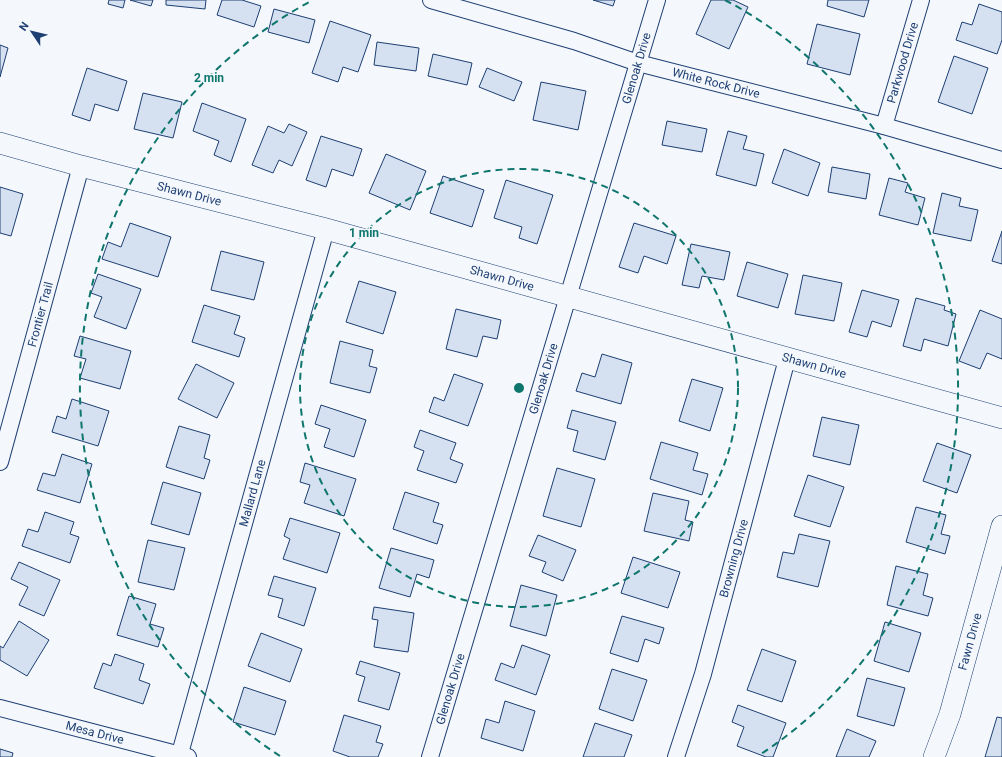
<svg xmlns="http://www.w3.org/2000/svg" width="1002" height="757" viewBox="0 0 1002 757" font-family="Roboto,sans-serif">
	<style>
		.building { fill: #d5e0f0; stroke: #1d3f73 }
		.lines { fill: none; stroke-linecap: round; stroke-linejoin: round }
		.minor-casing { stroke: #1d3f73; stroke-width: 18 }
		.tertiary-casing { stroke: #1d3f73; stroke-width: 22 }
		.minor { stroke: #f4f7fb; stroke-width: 16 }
		.tertiary { stroke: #f4f7fb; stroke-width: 21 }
		.ring { fill: none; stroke: #0f766e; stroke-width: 2; stroke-dasharray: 7 5 }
		.labels { text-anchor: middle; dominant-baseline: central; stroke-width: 3; stroke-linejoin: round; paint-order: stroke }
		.street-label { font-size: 12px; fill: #1d3f73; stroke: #f4f7fb }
		.centre { fill: #0f766e; stroke: #f4f7fb; stroke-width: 2 }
		.ring-label { font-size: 12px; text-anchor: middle; font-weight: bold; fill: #0f766e; stroke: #f4f7fb; stroke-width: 3; stroke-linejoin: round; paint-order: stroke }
	</style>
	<rect width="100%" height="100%" fill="#f4f7fb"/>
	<g class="building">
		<polygon points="109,0 125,0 123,8 108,4"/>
		<polygon points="130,0 153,0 151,6"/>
		<polygon points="166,0 206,0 205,9 166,5"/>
		<polygon points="222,0 242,0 261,6 254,27 217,15"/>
		<polygon points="593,0 615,0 613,6"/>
		<polygon points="711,0 733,0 748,7 729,49 696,34"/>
		<polygon points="828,0 869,0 864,17 827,6"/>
		<polygon points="979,4 1002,12 1002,40 997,54 956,40 962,22 972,25"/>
		<polygon points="274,9 315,20 309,43 268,32"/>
		<polygon points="330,21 371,35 358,72 343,67 338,82 312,73"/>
		<polygon points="817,24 860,34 850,75 807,64"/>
		<polygon points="377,42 419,48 416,71 374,65"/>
		<polygon points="0,45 8,48 0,77"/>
		<polygon points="433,54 472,63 467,85 428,76"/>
		<polygon points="954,56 988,68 972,114 938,102"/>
		<polygon points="87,68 127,81 118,111 95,104 90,121 72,115"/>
		<polygon points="487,68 522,82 514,101 479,87"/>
		<polygon points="541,82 586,91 578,130 533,120"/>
		<polygon points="143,93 182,102 173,138 134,129"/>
		<polygon points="202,103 246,119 231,162 214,155 219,141 193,131"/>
		<polygon points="667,121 707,129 702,152 662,145"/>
		<polygon points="289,124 307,132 292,166 279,160 273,173 252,165 268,126 284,133"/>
		<polygon points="728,131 747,136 743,149 764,154 756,186 716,175"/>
		<polygon points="321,136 362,149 353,176 332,169 326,187 306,180"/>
		<polygon points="784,149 820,163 808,196 772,183"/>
		<polygon points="386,154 426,171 410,210 369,193"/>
		<polygon points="832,167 870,174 866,199 828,192"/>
		<polygon points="443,176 484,190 472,227 430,213"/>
		<polygon points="889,178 908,183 905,192 925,198 918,225 879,215"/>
		<polygon points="506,180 553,195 537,244 519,238 522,227 494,218"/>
		<polygon points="0,187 23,194 11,236 0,233"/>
		<polygon points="942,193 961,198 959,206 978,210 971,241 933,233"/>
		<polygon points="130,223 171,237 158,277 102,259 108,242 121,247"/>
		<polygon points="634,223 676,236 667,264 644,256 638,273 619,267"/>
		<polygon points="1002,231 1002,264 992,261"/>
		<polygon points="691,244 730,252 724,280 702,276 699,288 682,285"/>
		<polygon points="221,251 264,262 254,300 211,290"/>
		<polygon points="747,262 788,274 778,308 737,296"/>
		<polygon points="98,274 141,289 126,329 94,317 102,297 91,293"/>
		<polygon points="803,275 842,283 834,321 795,314"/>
		<polygon points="359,281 396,292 383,334 346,322"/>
		<polygon points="862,290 899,300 891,327 872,321 867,337 849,332"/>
		<polygon points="916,298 945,306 944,310 956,314 948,346 924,339 921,351 903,346"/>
		<polygon points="204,305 240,316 234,334 245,338 239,357 192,342"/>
		<polygon points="456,309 501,320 497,339 483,336 477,357 446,349"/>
		<polygon points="980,310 1002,319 1002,359 987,353 980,369 959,361"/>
		<polygon points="80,336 131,351 120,389 80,378 86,359 74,356"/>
		<polygon points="340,341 373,350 369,366 377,368 370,393 330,383"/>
		<polygon points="602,354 632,363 621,404 576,391 582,373 595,377"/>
		<polygon points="196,364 234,383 217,418 178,399"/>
		<polygon points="454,374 483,384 468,426 429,412 434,397 444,401"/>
		<polygon points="692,379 723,388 710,431 679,421"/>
		<polygon points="72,399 109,411 98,446 52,432 57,416 66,419"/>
		<polygon points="321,405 366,420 354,457 324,447 330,429 315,424"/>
		<polygon points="572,410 616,422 605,460 573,451 578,431 567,428"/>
		<polygon points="822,417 859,425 850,465 813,456"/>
		<polygon points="179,426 210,435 204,458 210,460 204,479 166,467"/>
		<polygon points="420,430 456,443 450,459 463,464 456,483 417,470 424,451 414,447"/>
		<polygon points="661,442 698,453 693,470 708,474 702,495 650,479"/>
		<polygon points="937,443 971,455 957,493 923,481"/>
		<polygon points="62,454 92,464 80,503 37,490 43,473 55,476"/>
		<polygon points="305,463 356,479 344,516 304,503 310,485 300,482"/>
		<polygon points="557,468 595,479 581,527 543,516"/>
		<polygon points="808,475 844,487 830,527 794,516"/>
		<polygon points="163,482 201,493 189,535 151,524"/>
		<polygon points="405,492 439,503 433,522 443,525 437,544 393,529"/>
		<polygon points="653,493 689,501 685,520 693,522 689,541 644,531"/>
		<polygon points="916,507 946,515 941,534 950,536 945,554 906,542"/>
		<polygon points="45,512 74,522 70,534 79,537 70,563 22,546 28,529 38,532"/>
		<polygon points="290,518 340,533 327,573 283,559 290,539 284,536"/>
		<polygon points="799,534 830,541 818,587 777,577 783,552 794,554"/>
		<polygon points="538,535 576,550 563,581 542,572 546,562 529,556"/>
		<polygon points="148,540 185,548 174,590 138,582"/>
		<polygon points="391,548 434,560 429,578 417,574 410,597 379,588"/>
		<polygon points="633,557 680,572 668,608 621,593"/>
		<polygon points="19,562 60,580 44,616 19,605 28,587 11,579"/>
		<polygon points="896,566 928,574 923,595 933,598 928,616 887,605"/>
		<polygon points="274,576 316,588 304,626 278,617 283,599 268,595"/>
		<polygon points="521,585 557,595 546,636 510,626"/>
		<polygon points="129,596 156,604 150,624 164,628 158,647 117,635"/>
		<polygon points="374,607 414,613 408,652 374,647 378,620 372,619"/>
		<polygon points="622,616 664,628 659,644 645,639 638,662 610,653"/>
		<polygon points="19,621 49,640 27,676 0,660 0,646 3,648"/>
		<polygon points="885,622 921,633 909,672 874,661"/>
		<polygon points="261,633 302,649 290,682 248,666"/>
		<polygon points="522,645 550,655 536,695 495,680 501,663 514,668"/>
		<polygon points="762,649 796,661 782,702 747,690"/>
		<polygon points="115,654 144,664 139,680 150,684 143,704 94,688 103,663 111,666"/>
		<polygon points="360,661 400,673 389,710 358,701 365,677 356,674"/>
		<polygon points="612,669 647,680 633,721 599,709"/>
		<polygon points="867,678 905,688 894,726 857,716"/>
		<polygon points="244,687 286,701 275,735 233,722"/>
		<polygon points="505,701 535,711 523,751 481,738 486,719 499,723"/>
		<polygon points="738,705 786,723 773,757 766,757 737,746 744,727 732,722"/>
		<polygon points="344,715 381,726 376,742 383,744 378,757 350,757 333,751"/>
		<polygon points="997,717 1002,718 1002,757 985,757"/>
		<polygon points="595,723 632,735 624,757 583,757"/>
		<polygon points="847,729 876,741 869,757 836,757"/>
		<polygon points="0,749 13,753 12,757 0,757"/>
	</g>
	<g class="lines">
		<g class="minor-casing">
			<g id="minor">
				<path id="s1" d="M431,0L574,41L638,63L884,126L1002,160"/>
				<path id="s2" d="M884,126L921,0"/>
				<path id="s3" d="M0,462L81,166"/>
				<path id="s4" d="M0,708L188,757"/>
				<path id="s5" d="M179,757L326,229"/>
				<path id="s6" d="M430,757L657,0"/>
				<path id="s7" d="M676,757L703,674L787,359"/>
			</g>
		</g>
		<g class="tertiary-casing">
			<g id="tertiary">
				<path id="s8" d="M0,143L81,166L326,229L1002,418"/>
				<path id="s9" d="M934,757L950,714L1002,526"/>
			</g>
		</g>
		<use href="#minor" class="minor"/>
		<use href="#tertiary" class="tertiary"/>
	</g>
	<g class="ring">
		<circle cx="519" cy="388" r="219"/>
		<path d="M280 756A439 439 0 0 1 313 0M725 0A439 439 0 0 1 758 756"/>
	</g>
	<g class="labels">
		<g class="street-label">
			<text stroke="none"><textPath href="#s2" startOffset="66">Parkwood Drive</textPath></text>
			<text stroke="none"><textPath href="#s6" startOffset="719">Glenoak Drive</textPath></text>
			<text stroke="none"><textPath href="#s1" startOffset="297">White Rock Drive</textPath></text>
			<text stroke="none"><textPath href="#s8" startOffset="196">Shawn Drive</textPath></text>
			<text stroke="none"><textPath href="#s8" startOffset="520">Shawn Drive</textPath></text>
			<text stroke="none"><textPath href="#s3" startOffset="153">Frontier Trail</textPath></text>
			<text stroke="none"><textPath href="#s8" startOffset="844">Shawn Drive</textPath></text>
			<text stroke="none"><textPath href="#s6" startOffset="395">Glenoak Drive</textPath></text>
			<text stroke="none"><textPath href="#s5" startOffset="274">Mallard Lane</textPath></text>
			<text stroke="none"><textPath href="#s7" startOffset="207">Browning Drive</textPath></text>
			<text stroke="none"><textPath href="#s9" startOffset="121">Fawn Drive</textPath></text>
			<text stroke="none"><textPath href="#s6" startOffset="71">Glenoak Drive</textPath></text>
			<text stroke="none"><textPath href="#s4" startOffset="98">Mesa Drive</textPath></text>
		</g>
	</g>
	<circle cx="519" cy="388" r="6" class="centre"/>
	<g class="ring-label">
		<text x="209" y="82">2 min</text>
		<text x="364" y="237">1 min</text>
	</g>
	<g transform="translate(32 32) rotate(305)" stroke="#f4f7fb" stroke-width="3" paint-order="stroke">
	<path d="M0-3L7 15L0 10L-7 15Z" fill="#1d3f73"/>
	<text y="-6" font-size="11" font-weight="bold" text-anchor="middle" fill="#1d3f73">N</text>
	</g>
</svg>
